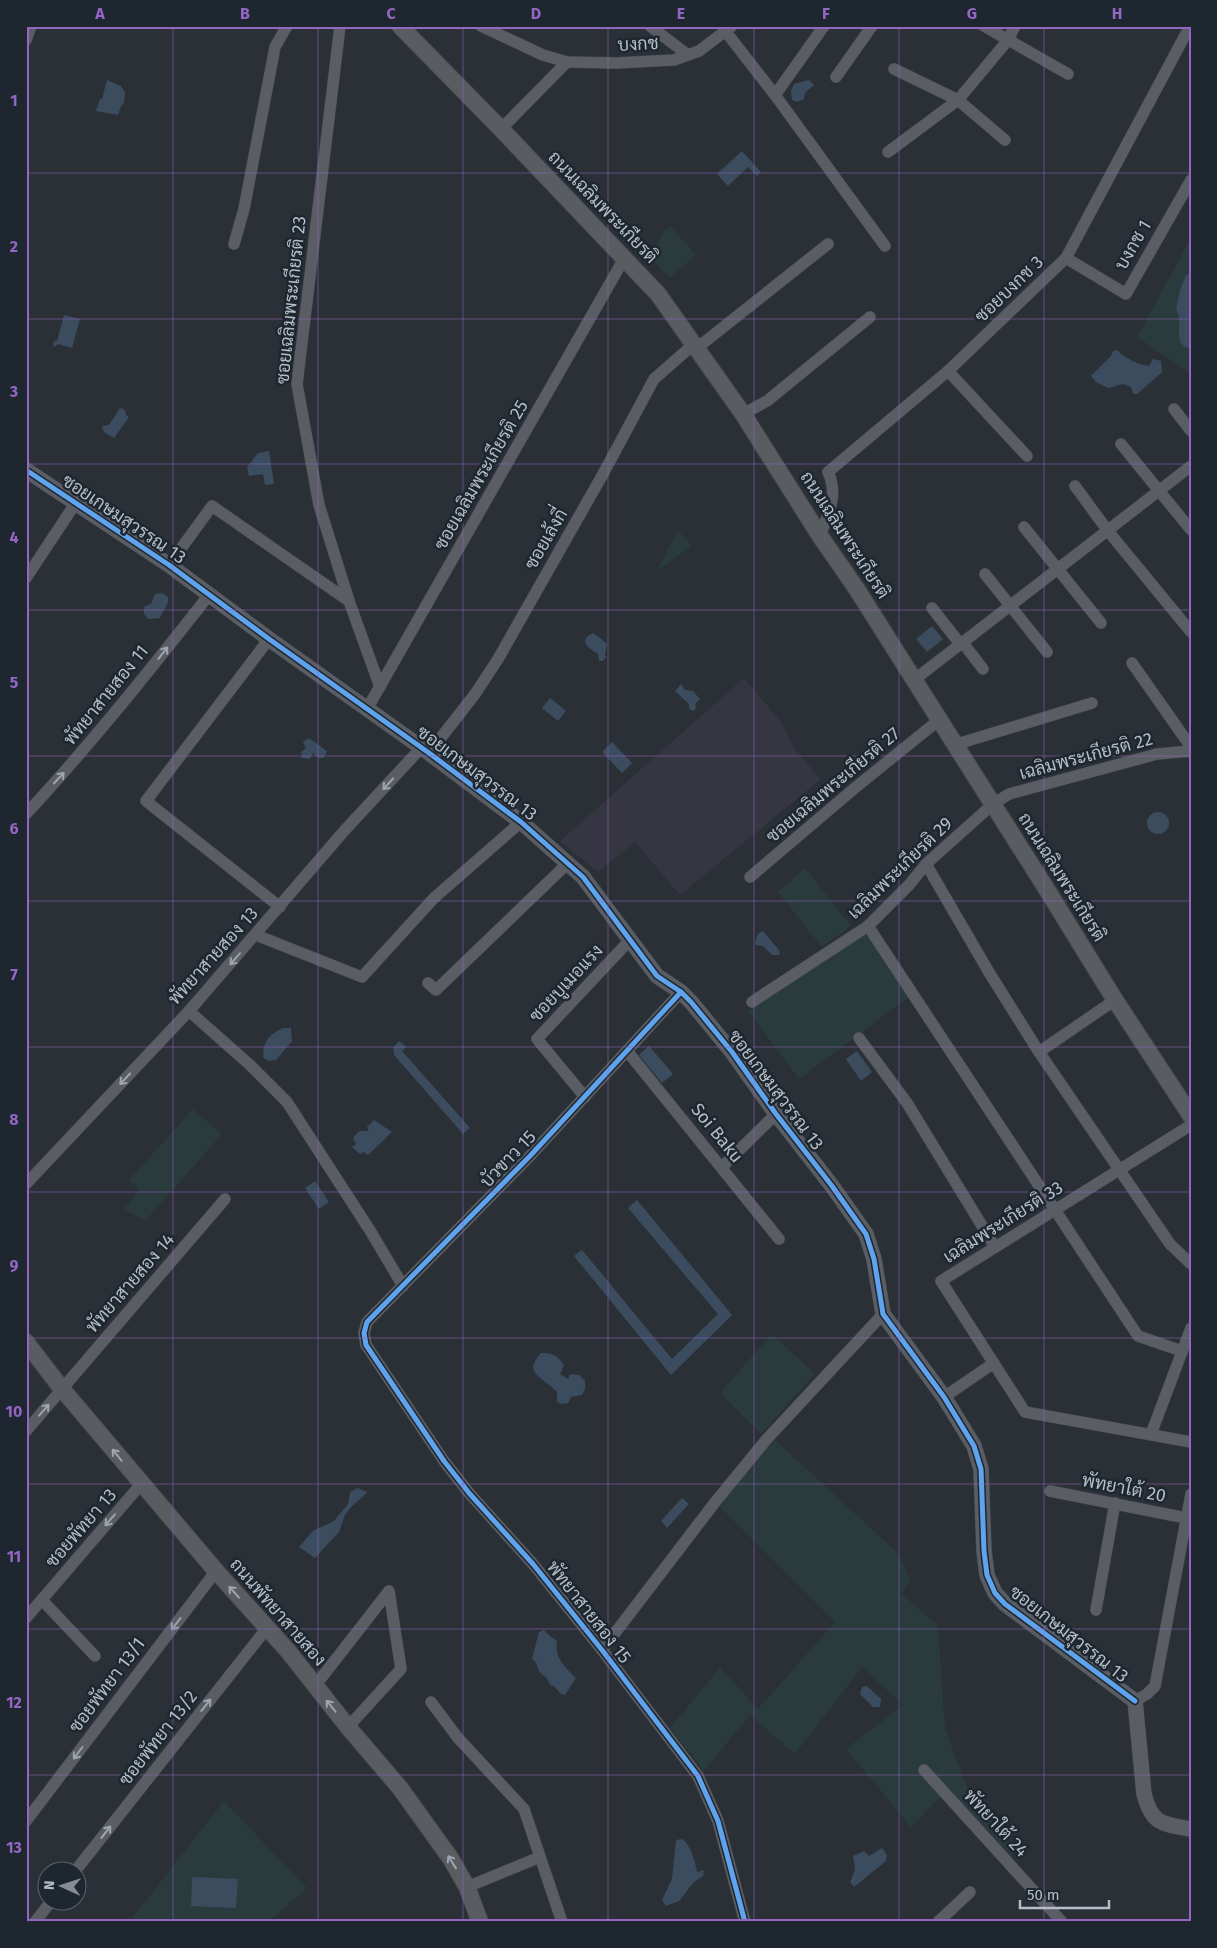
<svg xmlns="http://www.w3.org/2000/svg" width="1217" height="1948" viewBox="0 0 1217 1948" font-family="'Fira Sans',Sarabun,sans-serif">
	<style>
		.medical { fill: #353641 }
		.green { fill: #293b3c }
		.water { fill: #3b4c5f }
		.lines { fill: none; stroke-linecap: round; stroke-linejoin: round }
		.minor-casing { stroke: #484c51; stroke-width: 12 }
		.tertiary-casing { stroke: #484c51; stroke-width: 16 }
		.secondary-casing { stroke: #484c51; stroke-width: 18 }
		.minor { stroke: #5a5e64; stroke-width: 11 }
		.tertiary { stroke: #5a5e64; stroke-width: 15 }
		.secondary { stroke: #595d62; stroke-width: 16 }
		.cycleway-casing { stroke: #1e2730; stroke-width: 8 }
		.cycleway { stroke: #60a3ed; stroke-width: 5 }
		.oneway { stroke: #9ea5ae }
		.grid { fill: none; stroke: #9266c2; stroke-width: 1; stroke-opacity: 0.55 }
		.labels { text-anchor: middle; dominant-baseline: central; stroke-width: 5; stroke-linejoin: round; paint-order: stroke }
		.street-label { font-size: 18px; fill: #b5bdc7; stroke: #1e2730 }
		.neatline { fill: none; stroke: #9266c2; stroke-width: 2 }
		.grid-label { font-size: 16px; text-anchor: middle; font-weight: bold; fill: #9266c2 }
	</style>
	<rect width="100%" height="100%" fill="#2b3036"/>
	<polygon class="medical" points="744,678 781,722 795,749 820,779 810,788 680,895 635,842 598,872 560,841"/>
	<g class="green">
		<polygon points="670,226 696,255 670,278 650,257 664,232"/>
		<polygon points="1191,238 1191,374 1137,337"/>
		<polygon points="678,530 691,546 656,572"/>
		<polygon points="805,868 851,926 822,947 778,892"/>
		<polygon points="863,933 869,934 910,996 799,1079 748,1011"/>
		<polygon points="193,1109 222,1134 145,1221 124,1209 140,1190 129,1180"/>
		<polygon points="772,1334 815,1374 761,1434 720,1393"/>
		<polygon points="774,1439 898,1553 911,1580 901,1593 938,1626 945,1729 966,1785 1015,1850 1010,1861 947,1790 911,1827 846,1749 903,1705 862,1667 795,1754 750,1715 704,1771 670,1728 720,1667 758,1709 835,1622 717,1504"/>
		<polygon points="224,1801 307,1888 268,1922 129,1922"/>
	</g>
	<g class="water">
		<polygon points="107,80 121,86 125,92 124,103 121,106 118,115 96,111 100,99 102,99"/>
		<polygon points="809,80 814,85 805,93 804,99 797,102 792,100 791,91 794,84"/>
		<polygon points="742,151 761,172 757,176 748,167 728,186 717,174"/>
		<path d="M1191,273V349C1170,344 1185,322 1176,310L1180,290L1186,275Z"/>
		<polygon points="64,315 80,319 72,348 58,344 55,347 53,345 54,341 57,341"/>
		<path d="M1117,350C1125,358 1138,365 1149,366L1153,359L1161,361L1162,372L1137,394H1133L1131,387C1119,381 1119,387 1108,388L1096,382L1091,376L1111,356L1113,351Z"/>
		<polygon points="120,408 125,410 126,415 129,417 114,438 104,432 102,428 103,426 109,425"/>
		<polygon points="269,451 274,484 265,485 263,474 249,476 247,467 258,453"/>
		<path d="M162,593L168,597C170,605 162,610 160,618L148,619L144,614V607L151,604L155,594Z"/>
		<polygon points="932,626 943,639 927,652 916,639"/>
		<path d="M593,633L599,637L607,644L605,654L606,657L603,661H599L598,654C589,649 577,640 593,633Z"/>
		<polygon points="681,684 685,690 693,691 700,699 695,704 696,708 694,711 691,710 689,708 689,704 675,691"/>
		<polygon points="550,698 566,711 558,721 542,708"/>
		<polygon points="309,738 327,751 324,758 319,758 313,753 310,759 302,758 301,752 306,748 303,742"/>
		<polygon points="612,742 632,763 622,773 602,752"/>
		<circle cx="1158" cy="823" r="11"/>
		<polygon points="763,931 779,950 780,952 779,955 772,955 763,946 756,945 755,942 758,934"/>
		<path d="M284,1028H291L292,1041L276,1060L269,1061L264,1058C260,1044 271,1032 284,1028Z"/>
		<polygon points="399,1041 406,1047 402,1051 470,1128 463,1134 394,1055 393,1048"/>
		<polygon points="649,1046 673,1074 662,1083 639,1055"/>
		<polygon points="857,1051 872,1072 861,1081 846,1059"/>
		<polygon points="374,1120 392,1132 368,1155 363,1152 360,1154 352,1147 356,1144 353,1138 359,1131 369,1131 367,1127"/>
		<polygon points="315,1181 329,1202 319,1209 305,1188"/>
		<polygon points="637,1200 732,1315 671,1375 574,1256 582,1250 672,1359 718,1314 628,1208"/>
		<path d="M541,1353C552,1353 557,1355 564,1365L560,1374L568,1379L570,1374L579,1375L585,1381V1389L582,1395L571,1397L568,1403L562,1404L557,1402V1392C545,1378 521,1374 541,1353Z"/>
		<polygon points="358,1488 367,1492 367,1493 351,1507 345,1515 339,1532 315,1558 299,1547 313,1531 334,1521 348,1504 350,1492"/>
		<polygon points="682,1498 689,1504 667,1528 661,1521"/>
		<path d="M544,1630L551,1637L557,1641C554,1658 565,1667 576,1678L565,1695L561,1694L554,1686L550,1685L547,1678C540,1673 538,1672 536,1662L532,1659L539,1632Z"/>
		<polygon points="867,1686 881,1699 880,1707 873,1707 860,1694 862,1687"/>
		<path d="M682,1839C691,1845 695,1861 697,1872L704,1870L703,1876L693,1883L679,1901L666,1906L662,1900L672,1879L676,1840Z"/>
		<polygon points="882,1848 887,1855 886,1861 854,1887 850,1882 855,1870 853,1856 864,1851 869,1856"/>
		<polygon points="192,1877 238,1879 236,1908 191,1906"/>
	</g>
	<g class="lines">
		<g class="minor-casing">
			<g id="minor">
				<polyline points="340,26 297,384 319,505 349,601 380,687"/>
				<polyline points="481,26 543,55 567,62 616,63 674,60 699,51 732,26"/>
				<polyline points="650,26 688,55"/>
				<polyline points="984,26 1068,74"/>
				<polyline points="726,32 775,95 885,246"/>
				<polyline points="26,40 31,26"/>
				<polyline points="894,69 958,100 1005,140"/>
				<polyline points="836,77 872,26"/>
				<polyline points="775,95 824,26"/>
				<polyline points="501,129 567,62"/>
				<polyline points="888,152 958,100 1008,40 1015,26"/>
				<polyline points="234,244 244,209 275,47 287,26"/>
				<polyline points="1066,258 1126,294 1191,180"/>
				<polyline points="697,348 828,244"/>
				<polyline points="948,371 1027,456"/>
				<polyline points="1174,409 1191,431"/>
				<polyline points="743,414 767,401 870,317"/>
				<polyline points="1121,444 1191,530"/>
				<polyline points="1075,486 1108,531 1191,632"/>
				<polyline points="1024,527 1101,623"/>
				<path d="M820,536C828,513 839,496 828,472L948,371L1066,258L1190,26"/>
				<polyline points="169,565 212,506 349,601"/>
				<polyline points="985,574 1047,652"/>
				<polyline points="26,578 75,504"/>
				<polyline points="932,608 961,645"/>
				<polyline points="269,639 146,801 280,907"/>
				<polyline points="963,643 983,669"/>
				<polyline points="1132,663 1191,747"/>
				<polyline points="914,680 1191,466"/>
				<polyline points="367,709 625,257"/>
				<polyline points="954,745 1092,703"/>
				<polyline points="429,753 475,694 498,659 603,474 654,379 694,344"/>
				<path d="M26,814C91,744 150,670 209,595"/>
				<polyline points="926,864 990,974 1039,1052 1170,1244 1191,1264"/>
				<polyline points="750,877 856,787 939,720"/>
				<polyline points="868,926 1138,1336 1182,1351"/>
				<polyline points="256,935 362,977 434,898 521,822"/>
				<polyline points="428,983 436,990 568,863"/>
				<polyline points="681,992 530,1156 367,1322 364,1333 366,1345 444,1461 469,1493 533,1564 602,1650 698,1776 718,1821 745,1922"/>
				<polyline points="752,1002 868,926 909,885 926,864 993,804 1009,794 1157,754 1191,751"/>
				<polyline points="189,1011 250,1065 287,1102 371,1232 403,1286"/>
				<polyline points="859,1038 907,1103 995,1247"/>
				<polyline points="627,1051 779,1239"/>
				<polyline points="1039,1052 1115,1000"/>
				<polyline points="585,1097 537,1039 630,940"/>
				<polyline points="1191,1125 941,1281 1025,1412 1191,1442"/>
				<polyline points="722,1167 776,1114"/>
				<polyline points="26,1184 189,1011 344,831 421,748"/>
				<polyline points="944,1397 994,1363"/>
				<polyline points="26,1431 225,1199"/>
				<polyline points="1151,1434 1191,1328"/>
				<polyline points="1050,1491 1191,1519"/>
				<polyline points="42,1600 95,1656"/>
				<polyline points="1096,1610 1115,1503"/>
				<polyline points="26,1618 142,1483"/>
				<polyline points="602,1650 716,1501 766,1440 883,1314"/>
				<polyline points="315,1686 389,1591 401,1669 348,1727"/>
				<polyline points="1135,1701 1147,1694 1155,1686 1191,1494"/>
				<polyline points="431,1702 458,1738 524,1809 562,1922"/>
				<polyline points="924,1770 1062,1922"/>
				<polyline points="26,1821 216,1571"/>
				<polyline points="76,1870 267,1628"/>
				<polyline points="467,1887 540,1857"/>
				<polyline points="35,1922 52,1900"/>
				<polyline points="938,1922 970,1892"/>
			</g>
		</g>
		<g class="tertiary-casing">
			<path id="tertiary" d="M26,470L169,565L269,639L429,753L521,822L583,877L657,976L681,992L691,1002L732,1052L776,1114L832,1186L866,1234L874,1259L883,1314L944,1397L974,1446L981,1469L984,1551L987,1575L995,1593L1005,1604L1135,1701L1144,1794C1152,1825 1163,1824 1191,1829"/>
		</g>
		<g class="secondary-casing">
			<g id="secondary">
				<polyline points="400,26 501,129 658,294 743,414 820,536 856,588 1044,885 1115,1000 1191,1116"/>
				<polyline points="26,1342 62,1389 216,1571 288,1651 348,1727 400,1788 451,1859 467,1887 480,1922"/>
			</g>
		</g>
		<use href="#minor" class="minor"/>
		<use href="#tertiary" class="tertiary"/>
		<use href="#secondary" class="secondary"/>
		<g class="cycleway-casing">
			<g id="cycleway">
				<polyline points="26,470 169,565 269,639 429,753 521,822 583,877 657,976 681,992 691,1002 732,1052 776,1114 832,1186 866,1234 874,1259 883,1314 944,1397 974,1446 981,1469 984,1551 987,1575 995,1593 1005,1604 1135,1701"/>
				<polyline points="681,992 530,1156 367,1322 364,1333 366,1345 444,1461 469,1493 533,1564 602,1650 698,1776 718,1821 745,1922"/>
			</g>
		</g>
		<use href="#cycleway" class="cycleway"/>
	</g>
	<defs><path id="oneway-shaft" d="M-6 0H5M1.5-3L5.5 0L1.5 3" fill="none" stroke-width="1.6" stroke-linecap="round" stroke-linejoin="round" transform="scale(1.25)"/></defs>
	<g class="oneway">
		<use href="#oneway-shaft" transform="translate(163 653) rotate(-52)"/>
		<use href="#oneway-shaft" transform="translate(59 778) rotate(-47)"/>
		<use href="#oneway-shaft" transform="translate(388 784) rotate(133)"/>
		<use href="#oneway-shaft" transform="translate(235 959) rotate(131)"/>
		<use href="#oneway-shaft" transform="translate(125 1079) rotate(133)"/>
		<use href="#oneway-shaft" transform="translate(44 1410) rotate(-49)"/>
		<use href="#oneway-shaft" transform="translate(117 1455) rotate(-129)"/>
		<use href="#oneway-shaft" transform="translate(110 1520) rotate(131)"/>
		<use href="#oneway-shaft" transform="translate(234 1592) rotate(-132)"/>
		<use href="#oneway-shaft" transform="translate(176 1624) rotate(127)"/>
		<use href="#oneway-shaft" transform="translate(206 1705) rotate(-52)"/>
		<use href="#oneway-shaft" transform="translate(331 1706) rotate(-129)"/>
		<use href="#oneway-shaft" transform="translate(78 1753) rotate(127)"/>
		<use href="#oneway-shaft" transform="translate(106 1832) rotate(-52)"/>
		<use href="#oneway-shaft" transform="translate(452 1862) rotate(-122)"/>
	</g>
	<path class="grid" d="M173,26V1922M318,26V1922M463,26V1922M608,26V1922M754,26V1922M899,26V1922M1044,26V1922M26,173H1191M26,319H1191M26,464H1191M26,610H1191M26,756H1191M26,901H1191M26,1047H1191M26,1192H1191M26,1338H1191M26,1484H1191M26,1629H1191M26,1775H1191"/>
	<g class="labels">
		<g class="street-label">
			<text transform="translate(638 44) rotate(-3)">บงกช</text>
			<text transform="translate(603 207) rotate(46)">ถนนเฉลิมพระเกียรติ</text>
			<text transform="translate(1133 245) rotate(-60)">บงกช 1</text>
			<text transform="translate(1009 289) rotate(-44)">ซอยบงกช 3</text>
			<text transform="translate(291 300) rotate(-84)">ซอยเฉลิมพระเกียรติ 23</text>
			<text transform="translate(481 475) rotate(-60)">ซอยเฉลิมพระเกียรติ 25</text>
			<text transform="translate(124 519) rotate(34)">ซอยเกษมสุวรรณ 13</text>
			<text transform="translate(845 535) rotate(57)">ถนนเฉลิมพระเกียรติ</text>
			<text transform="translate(546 539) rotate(-60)">ซอยเล้งกี่</text>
			<text transform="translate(106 695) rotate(-51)">พัทยาสายสอง 11</text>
			<text transform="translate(1086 756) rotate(-15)">เฉลิมพระเกียรติ 22</text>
			<text transform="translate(477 773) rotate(37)">ซอยเกษมสุวรรณ 13</text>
			<text transform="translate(833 785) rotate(-40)">ซอยเฉลิมพระเกียรติ 27</text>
			<text transform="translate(900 868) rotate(-44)">เฉลิมพระเกียรติ 29</text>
			<text transform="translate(1062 877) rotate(58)">ถนนเฉลิมพระเกียรติ</text>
			<text transform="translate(213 956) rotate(-48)">พัทยาสายสอง 13</text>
			<text transform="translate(566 983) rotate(-47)">ซอยบูเมอแรง</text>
			<text transform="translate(776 1090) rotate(53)">ซอยเกษมสุวรรณ 13</text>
			<text transform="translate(717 1133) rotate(51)">Soi Baku</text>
			<text transform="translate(508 1159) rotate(-46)">บัวขาว 15</text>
			<text transform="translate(1003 1222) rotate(-32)">เฉลิมพระเกียรติ 33</text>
			<text transform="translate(130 1283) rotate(-49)">พัทยาสายสอง 14</text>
			<text transform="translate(1124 1488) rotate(11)">พัทยาใต้ 20</text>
			<text transform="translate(81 1528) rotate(-49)">ซอยพัทยา 13</text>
			<text transform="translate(278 1612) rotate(49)">ถนนพัทยาสายสอง</text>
			<text transform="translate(589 1612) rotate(52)">พัทยาสายสอง 15</text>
			<text transform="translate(1069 1634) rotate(38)">ซอยเกษมสุวรรณ 13</text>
			<text transform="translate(107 1685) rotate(-53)">ซอยพัทยา 13/1</text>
			<text transform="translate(158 1738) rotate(-52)">ซอยพัทยา 13/2</text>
			<text transform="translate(996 1823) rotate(47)">พัทยาใต้ 24</text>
		</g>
	</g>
	<rect width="1217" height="1948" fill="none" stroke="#1e2730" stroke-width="55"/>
	<g transform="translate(62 1886) rotate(273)"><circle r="24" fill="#1e2730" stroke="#5a636c"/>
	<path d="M0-4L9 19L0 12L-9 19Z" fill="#858c94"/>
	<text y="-8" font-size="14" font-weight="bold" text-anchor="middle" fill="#b5bdc7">N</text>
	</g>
	<path d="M1020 1900v8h89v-8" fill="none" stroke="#b5bdc7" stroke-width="2.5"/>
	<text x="1027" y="1900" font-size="15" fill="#b5bdc7" stroke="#1e2730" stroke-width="4" paint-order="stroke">50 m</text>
	<rect x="28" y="28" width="1162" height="1892" class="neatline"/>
	<g class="grid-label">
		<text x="100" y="19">A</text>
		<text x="245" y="19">B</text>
		<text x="391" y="19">C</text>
		<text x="536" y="19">D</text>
		<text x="681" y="19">E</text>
		<text x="826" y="19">F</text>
		<text x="972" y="19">G</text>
		<text x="1117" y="19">H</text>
		<text x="14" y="106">1</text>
		<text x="14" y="252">2</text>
		<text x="14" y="397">3</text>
		<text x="14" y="543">4</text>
		<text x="14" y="688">5</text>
		<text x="14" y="834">6</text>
		<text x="14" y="980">7</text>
		<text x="14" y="1125">8</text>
		<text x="14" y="1271">9</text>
		<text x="14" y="1417">10</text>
		<text x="14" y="1562">11</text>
		<text x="14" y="1708">12</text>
		<text x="14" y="1853">13</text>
	</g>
</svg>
